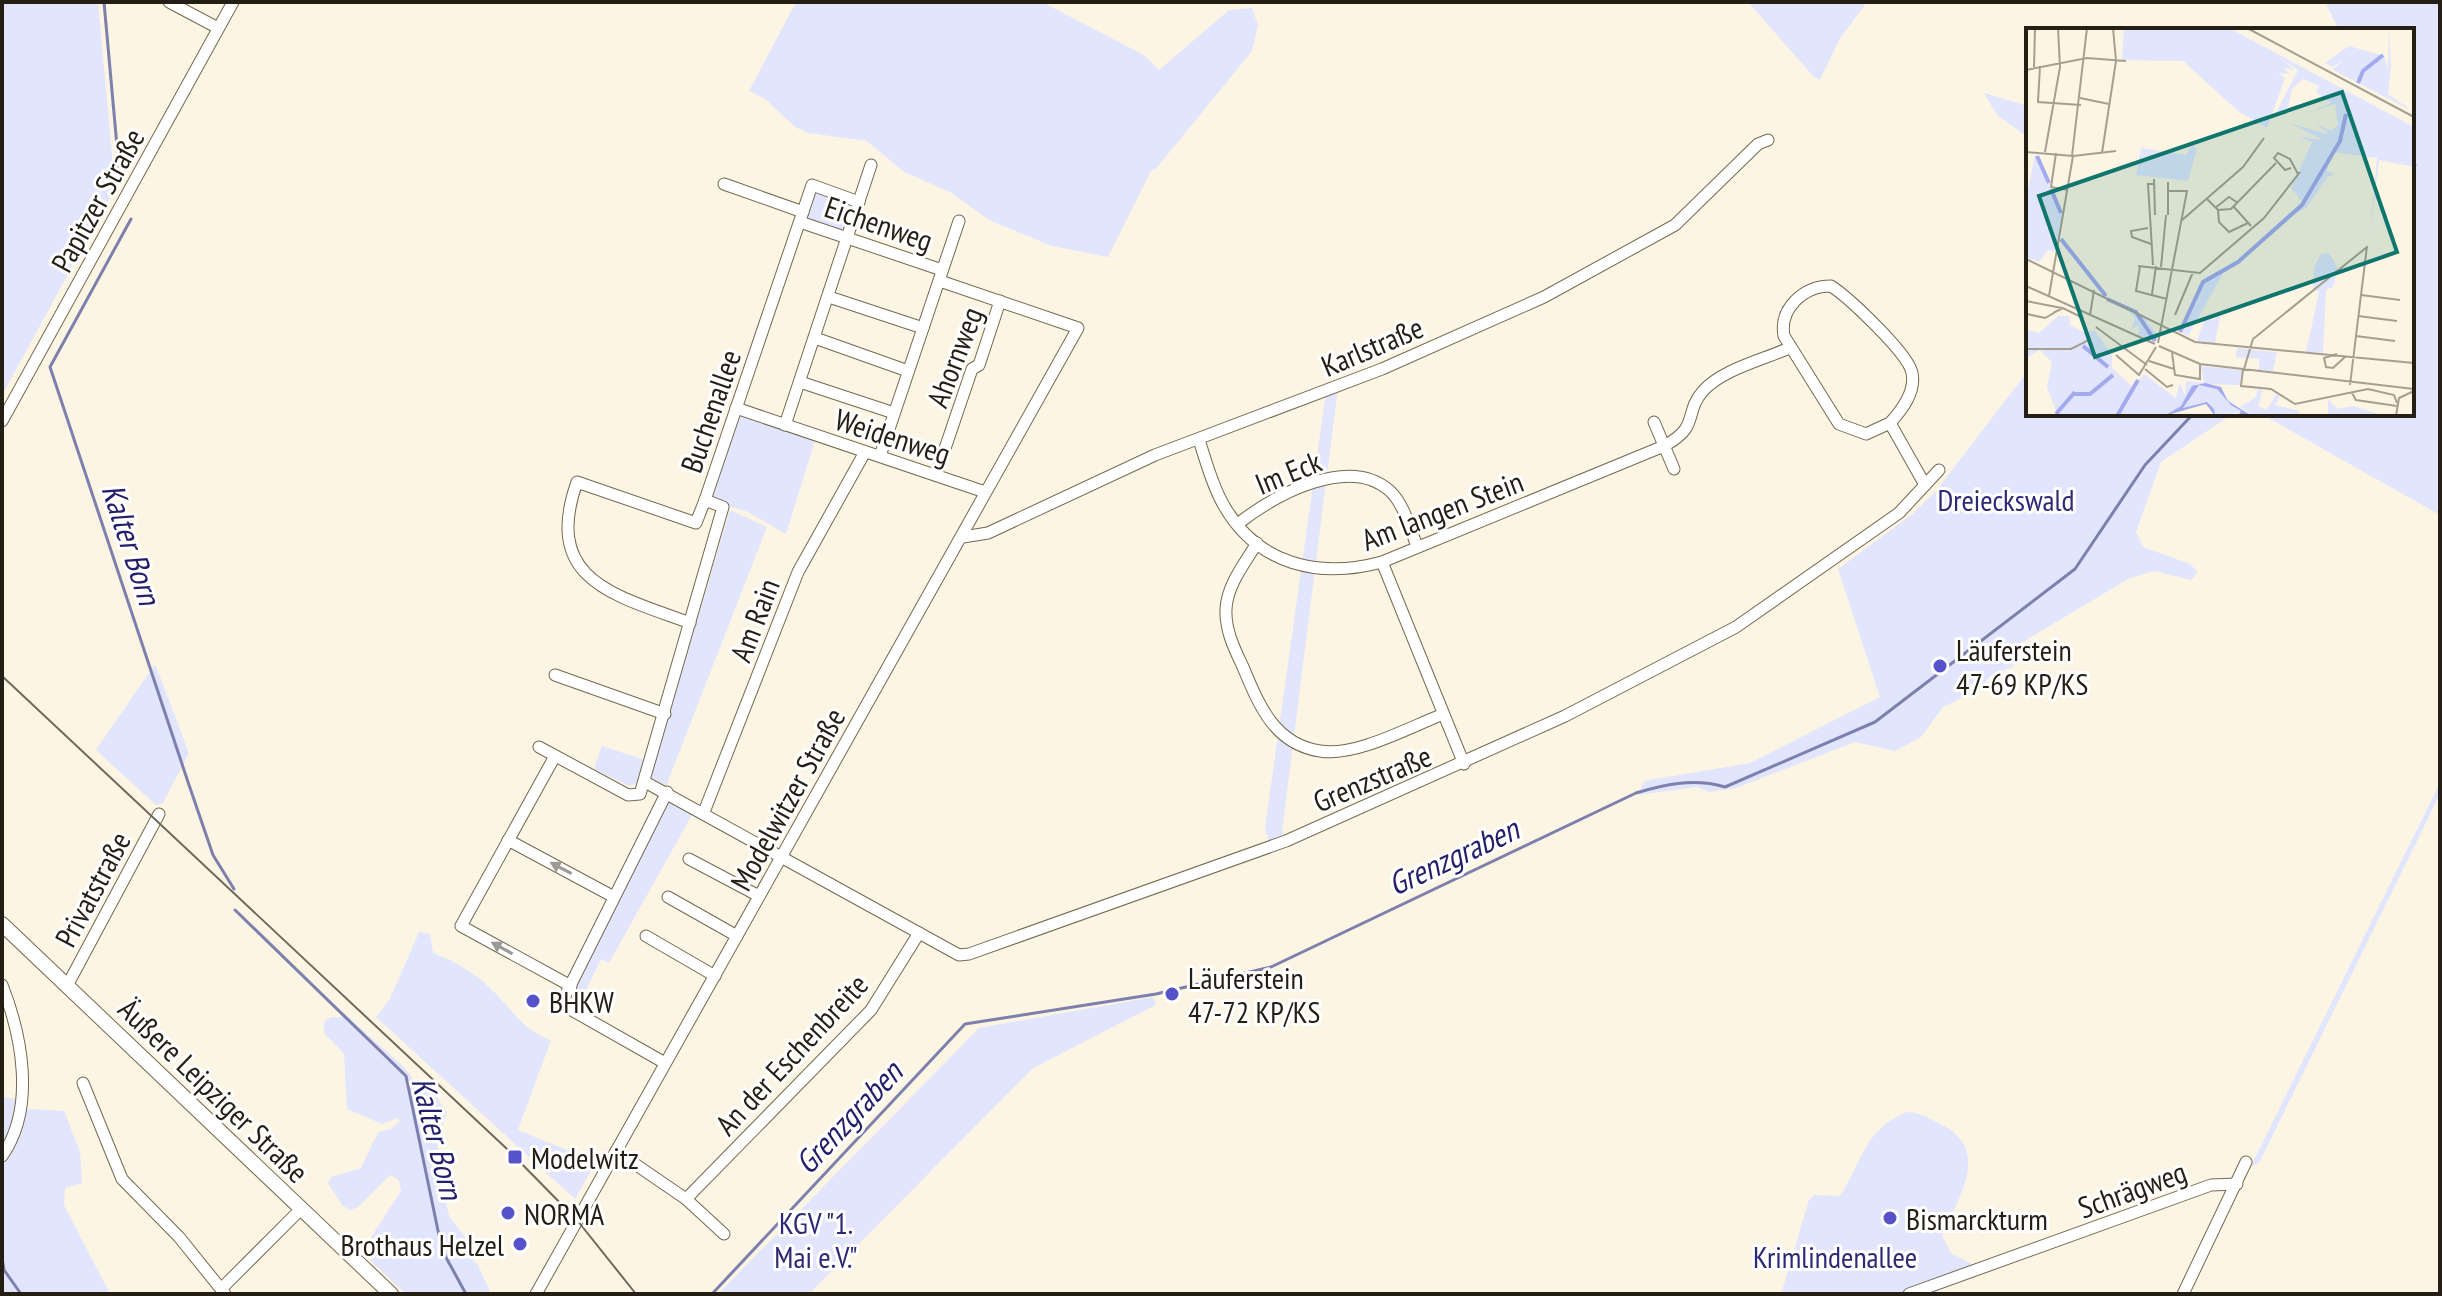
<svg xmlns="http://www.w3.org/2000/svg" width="2442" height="1296" viewBox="0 0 2442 1296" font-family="'PT Sans Narrow',sans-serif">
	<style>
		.green { fill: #e1e5fe }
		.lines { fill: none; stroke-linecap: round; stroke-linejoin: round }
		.stream { stroke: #7d80ac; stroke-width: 3 }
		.minor-casing { stroke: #75684f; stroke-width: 13 }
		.tertiary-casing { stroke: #75684f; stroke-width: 16 }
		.minor { stroke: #fff; stroke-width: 11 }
		.tertiary { stroke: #fff; stroke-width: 14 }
		.tram { stroke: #6f695c; stroke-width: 2 }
		.oneway { fill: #9c9a95 }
		.poi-dot { fill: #5653ca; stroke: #fff; stroke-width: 3 }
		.labels { text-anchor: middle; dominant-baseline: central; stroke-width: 6; stroke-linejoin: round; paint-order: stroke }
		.street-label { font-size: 30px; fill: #241f14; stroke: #fff }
		.park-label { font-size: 30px; fill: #2d2976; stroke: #fff }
		.poi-label { font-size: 30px; fill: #241f14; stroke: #fff; text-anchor: start }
		.water-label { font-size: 32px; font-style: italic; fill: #241d69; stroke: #fff }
		.inset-river { fill: none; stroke: #a3aaed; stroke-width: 4 }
		.inset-road { fill: none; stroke: #a69f90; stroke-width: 2 }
		.view { fill: #0f766e; fill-opacity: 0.15; stroke: #0f766e; stroke-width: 4 }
		.inset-edge { fill: none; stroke: #241f14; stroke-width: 4 }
	</style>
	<rect width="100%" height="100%" fill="#fdf5e3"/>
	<g class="green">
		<polygon points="2,2 98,2 115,188 2,395"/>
		<polygon points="796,2 1042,2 1144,55 1159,70 1229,10 1252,8 1258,25 1252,51 1155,170 1152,169 1108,257 1052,246 989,220 950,192 904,172 867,141 808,133 795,127 764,98 749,91"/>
		<polygon points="1748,2 1867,2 1839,40 1820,80 1813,76"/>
		<polygon points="2325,2 2440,2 2440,515 2263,415 2231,415 2161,462 2136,532 2143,547 2190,564 2198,572 2191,580 2155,571 2130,578 2016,646 2013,667 1990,676 1979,690 1943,707 1921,737 1895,751 1855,742 1736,788 1709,792 1697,787 1638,795 1644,781 1750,763 1880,697 1838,569 1911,515 1935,492 2028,371 2028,414 2412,414 2412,30 2339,30"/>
		<polygon points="1984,93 2028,106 2028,137 1997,115"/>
		<polygon points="819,191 851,202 853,207 846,229 841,232 810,221 806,215 813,193"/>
		<polygon points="1338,387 1282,831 1286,841 1270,847 1265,828 1326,392"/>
		<polygon points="747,416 815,440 786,534 748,512 709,500 737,419"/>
		<polygon points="730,510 767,527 666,786 652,778 651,773"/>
		<polygon points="155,664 189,753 163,803 156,805 96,750"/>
		<polygon points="602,746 645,760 638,783 629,786 594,769"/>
		<polygon points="2440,783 2440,794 2259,1163 2251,1166"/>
		<polygon points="670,800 693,813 609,963 601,959 582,998 572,993"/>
		<path d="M419,932L430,934L433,953C456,962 476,973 493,991C514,1011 521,1029 551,1040L518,1130L596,1162L575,1199L376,1017L390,999Z"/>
		<polygon points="1153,997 1156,1005 1033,1068 809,1294 718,1294 979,1028"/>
		<polygon points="331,1017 348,1017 405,1068 417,1085 437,1097 447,1113 437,1140 445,1198 449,1216 471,1245 471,1258 478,1265 491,1294 406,1294 369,1259 366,1245 401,1191 399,1180 390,1175 358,1207 350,1210 342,1205 328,1183 331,1177 361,1168 378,1132 391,1129 400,1121 397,1118 382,1124 347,1109 344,1054 324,1033 324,1022"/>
		<polygon points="2,1097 17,1099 16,1108 64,1111 80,1152 82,1183 65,1188 64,1205 110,1294 2,1294"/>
		<path d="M1907,1112C1920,1112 1931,1119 1942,1125C1992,1150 1958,1199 1942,1235L1951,1253L1974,1265L1934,1294H1781L1809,1200L1814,1195L1840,1196C1863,1160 1864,1130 1907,1112Z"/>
	</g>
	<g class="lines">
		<g class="stream">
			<polyline points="104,2 120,180"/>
			<polyline points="2412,171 2415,165"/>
			<polyline points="131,219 50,367 188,782 213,855 234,889"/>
			<polyline points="235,910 406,1076 442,1250 466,1294"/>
			<polyline points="2,1258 4,1270 21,1294"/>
			<path d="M712,1294L965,1024L1156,994L1271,967L1636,793C1666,784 1694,778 1725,787L1875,722L2075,569L2145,465L2193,414"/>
		</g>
		<g class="minor-casing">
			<g id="minor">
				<polyline points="169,2 218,28"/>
				<polyline points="724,184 803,212"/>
				<polyline points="800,222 942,270"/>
				<polyline points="829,297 923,328"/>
				<polyline points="815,338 908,371"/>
				<polyline points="800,382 894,413"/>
				<polyline points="736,408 985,492"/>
				<polyline points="2,421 233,2"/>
				<polyline points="1654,422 1674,469"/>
				<path d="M1890,423L1866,434L1839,424L1784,336C1779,309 1803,286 1831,286C1848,297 1909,354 1912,373C1916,392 1902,410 1890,423L1925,485"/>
				<polyline points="785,425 871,165"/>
				<path d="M1199,440C1206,461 1212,485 1223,504C1257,565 1319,579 1382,562L1664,446C1701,426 1683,414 1703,391C1723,369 1763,360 1789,348"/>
				<polyline points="880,456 959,221"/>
				<polyline points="936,475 972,369 979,365 1000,301"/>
				<path d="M1239,523C1275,495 1349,454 1390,491C1404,504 1410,529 1417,546"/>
				<polyline points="963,537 988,533 1155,455 1382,369 1544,297 1675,225 1758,144 1768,140"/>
				<path d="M1257,543C1245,563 1227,585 1226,609C1225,630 1234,648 1243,667C1259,705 1274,744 1320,751C1355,757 1408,728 1441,715"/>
				<polyline points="1382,562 1464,764"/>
				<path d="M690,623C615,595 542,581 577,482L696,523L705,500"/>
				<polyline points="555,675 665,714"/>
				<polyline points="539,747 628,795 640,794 723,507 705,500 812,185 859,202"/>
				<polyline points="555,756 461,926 571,986"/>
				<polyline points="645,782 959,955 969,954 1286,841 1565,716 1736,627 1899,513 1939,470"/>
				<polyline points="704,812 798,572 865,452"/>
				<polyline points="508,840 614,897"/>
				<polyline points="689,859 759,896"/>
				<polyline points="668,897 737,936"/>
				<polyline points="646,936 715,976"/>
				<path d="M2,985C22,1036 36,1108 2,1156"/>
				<polyline points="67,986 159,814"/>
				<polyline points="665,1063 561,1004 667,792"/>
				<polyline points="83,1083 122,1179 179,1237 225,1294"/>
				<polyline points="616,1151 686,1199 724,1234"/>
				<polyline points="686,1199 871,1010 919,933"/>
				<polyline points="221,1289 301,1209"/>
				<polyline points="536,1294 1078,328 940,281"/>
				<polyline points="1909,1294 2211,1185 2237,1184"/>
				<polyline points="2183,1294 2246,1162"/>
			</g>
		</g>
		<g class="tertiary-casing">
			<polyline id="tertiary" points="2,924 391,1294"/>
		</g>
		<use href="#minor" class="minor"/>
		<use href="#tertiary" class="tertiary"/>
		<polyline class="tram" points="2,676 506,1148 577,1220 636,1294"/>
	</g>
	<defs><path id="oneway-solid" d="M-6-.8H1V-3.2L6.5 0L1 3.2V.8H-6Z" transform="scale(2)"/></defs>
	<g class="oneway">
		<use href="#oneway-solid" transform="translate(561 868) rotate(-152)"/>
		<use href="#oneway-solid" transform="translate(502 948) rotate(-151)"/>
	</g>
	<g class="poi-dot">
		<circle cx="1940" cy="666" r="8"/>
		<circle cx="1172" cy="994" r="8"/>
		<circle cx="533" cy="1001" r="8"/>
		<rect x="507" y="1149" width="16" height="16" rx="4"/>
		<circle cx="508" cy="1213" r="8"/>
		<circle cx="1890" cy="1218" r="8"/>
		<circle cx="520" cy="1244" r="8"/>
	</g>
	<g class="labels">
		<g class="street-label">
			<text transform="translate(97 200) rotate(-61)">Papitzer Straße</text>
			<text transform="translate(879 223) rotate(19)">Eichenweg</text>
			<text transform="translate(1372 346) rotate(-23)">Karlstraße</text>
			<text transform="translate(954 357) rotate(-69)">Ahornweg</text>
			<text transform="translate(710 411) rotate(-71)">Buchenallee</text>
			<text transform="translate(893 436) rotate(18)">Weidenweg</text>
			<text transform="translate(1288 472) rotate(-22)">Im Eck</text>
			<text transform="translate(1442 510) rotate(-21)">Am langen Stein</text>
			<text transform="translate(754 620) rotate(-69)">Am Rain</text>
			<text transform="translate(1372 778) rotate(-23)">Grenzstraße</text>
			<text transform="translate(787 799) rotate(-61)">Modelwitzer Straße</text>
			<text transform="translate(92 889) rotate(-62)">Privatstraße</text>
			<text transform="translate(791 1054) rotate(-47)">An der Eschenbreite</text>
			<text transform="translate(214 1090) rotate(44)">Äußere Leipziger Straße</text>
			<text transform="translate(2132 1189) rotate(-20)">Schrägweg</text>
		</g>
		<g class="park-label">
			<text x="2006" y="499">Dreieckswald</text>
			<text x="816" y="1222">KGV "1.<tspan x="816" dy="34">Mai e.V."</tspan></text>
			<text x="1835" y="1256">Krimlindenallee</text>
		</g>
		<g class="poi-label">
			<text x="1956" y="649">Läuferstein<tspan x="1956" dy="34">47-69 KP/KS</tspan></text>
			<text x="1188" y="977">Läuferstein<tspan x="1188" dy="34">47-72 KP/KS</tspan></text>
			<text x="549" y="1001">BHKW</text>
			<text x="531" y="1157">Modelwitz</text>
			<text x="524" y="1213">NORMA</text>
			<text x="1906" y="1218">Bismarckturm</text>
			<text x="504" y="1244" text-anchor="end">Brothaus Helzel</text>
		</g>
		<g class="water-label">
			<text transform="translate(132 544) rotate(72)">Kalter Born</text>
			<text transform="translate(1453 856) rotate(-25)">Grenzgraben</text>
			<text transform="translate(848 1117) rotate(-47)">Grenzgraben</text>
			<text transform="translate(438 1138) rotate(76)">Kalter Born</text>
		</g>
	</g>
	<g transform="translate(2026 28)">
		<rect width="388" height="388" fill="#fdf5e3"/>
		<path d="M98,0H203L388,99V139L353,132L343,216L351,130L307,124L301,143L309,146L302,149L280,180L250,197L276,174L265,160L286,114L273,109L297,112L263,95L304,107L289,95L305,103L312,97L309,76L279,86L305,75L290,64L293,58L277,51L266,61L262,79L248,89L272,42L260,34L268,43L257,39L264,46L252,45L259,50L241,100L212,83L157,33L96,32ZM363,0L365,37L362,66L388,84L307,42L316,33L306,39L299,35L323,18L355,27L334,44L358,27L362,42ZM166,117L171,121L162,153L110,147L115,120L160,127ZM9,126L36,186L29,224L22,222L13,234L0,229V173ZM303,225L312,240L307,259L300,262L297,325L280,324L293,264L287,261L288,239L295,226ZM199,242L162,308L155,304L178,254ZM100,279L116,287L133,309L129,315L112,307L113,297L105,301L109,291ZM195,284L189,315L171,313L179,290L188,292ZM32,288H43L44,297L57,304L69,303L86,327V340L107,359L118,346L150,370L154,355L159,368L160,353L178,355L175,338L216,342L214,357L170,356L155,378L138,388H32L21,359L26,334L14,322L0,330V302L13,305ZM211,320L251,324L247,343L233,342V331L210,329ZM173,357L189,359L215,384L189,388L183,375L157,380ZM232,361L237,362L232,378L241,382L250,366L254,368L249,377L274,383L273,388H226L214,379L230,369ZM302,371L311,381L327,378L359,388H302Z" fill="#e1e5fe"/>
		<path d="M179,355L195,359L202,373L226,388H212L215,383L205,377L191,361L173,357L157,380L181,374L188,381L189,388L180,376L138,388L155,378L166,358Z" fill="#a3aaed"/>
		<path class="inset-river" d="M332,55L337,43L357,27M11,128L23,155M25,161L35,185M35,211L80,268M81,271L110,284L129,313M154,304L177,254L212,234L276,177L314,113L320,86M57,318L82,339M46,366H64L87,347M30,386L49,364M91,388L112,352"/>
		<path class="inset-road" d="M221,0L388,89M14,38L12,74L55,77M8,39L9,0M0,42L61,30L100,33M54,70L83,76M0,124L47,128L90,123M19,124L34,39L32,0M30,125L25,159L42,162M76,125L90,33L87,0M46,128L61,0M265,140L259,142L248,130L252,125L264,131L272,146M128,151L129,187M142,154V187M181,171L192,182L205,181L250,135M208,179L225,198M189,180L203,169L212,175M192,182L193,194L203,204L222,195M155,193L217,139L238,110M122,200L105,203L106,209L125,216M0,231L169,314L388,335M127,237L122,156H128M112,238L174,245L238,190L274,144M114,238L110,263L141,271M135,239L140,187M0,258L129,316M126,266L130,238M335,267L374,272M23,268L47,128M0,273L36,280M1,286L19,290L28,285M64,287L68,262M149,287L167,244M332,288L371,293M70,299L121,337M330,308L369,313M132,315L161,163H142M133,318L174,336L388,361M0,321H45L63,312L55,289L37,280L27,285M146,325L149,347L174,351V336M311,326L298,330L300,339L307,340L320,328M90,327L113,347L130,319M123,333L148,341M119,341L141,359L147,357M217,341L215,358L245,361L269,376L342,361L368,367L371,375M218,341L227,311L341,219M324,357L341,218M326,365L330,372L371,378M370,388L373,370L388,363"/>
		<path class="view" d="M316,64L371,224L69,329L13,168Z"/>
		<rect width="388" height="388" class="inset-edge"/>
	</g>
	<rect width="2442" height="1296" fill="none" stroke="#241f14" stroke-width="8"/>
</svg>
